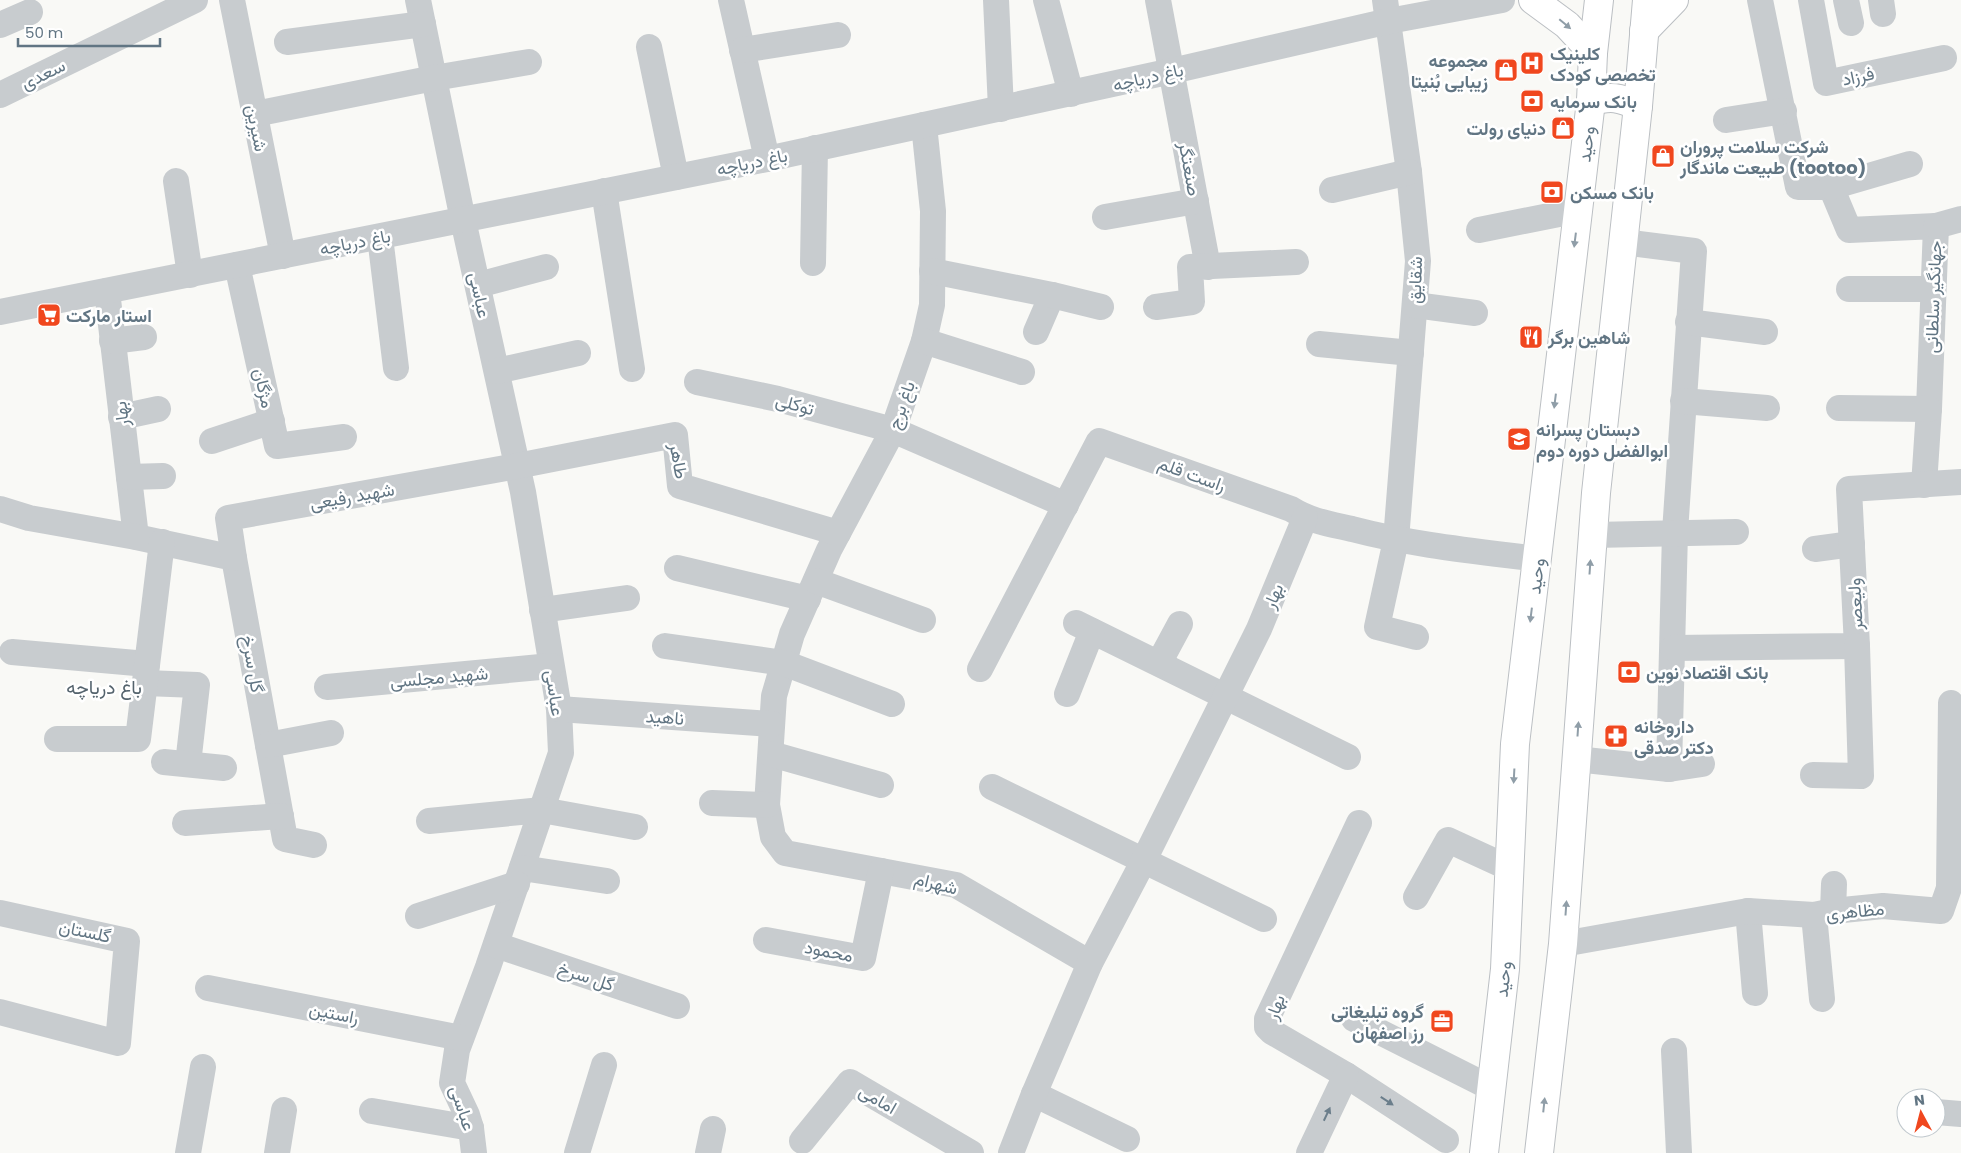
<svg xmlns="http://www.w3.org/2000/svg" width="1961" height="1153" viewBox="0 0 1961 1153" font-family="Poppins,Vazirmatn,sans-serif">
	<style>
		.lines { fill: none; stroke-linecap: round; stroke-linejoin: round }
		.major-casing { stroke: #bbbfc3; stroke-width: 30 }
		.minor { stroke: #c8cccf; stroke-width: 26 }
		.major { stroke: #fff; stroke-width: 28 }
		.oneway { fill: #909ea8 }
		.oneway2 { fill: #6b7e8b }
		.labels { text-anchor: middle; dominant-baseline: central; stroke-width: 5; stroke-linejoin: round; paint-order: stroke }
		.poi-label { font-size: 18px; font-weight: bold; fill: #617583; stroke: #fff; text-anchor: start }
		.street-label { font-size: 18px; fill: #617583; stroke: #fff }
		.neighbourhood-label { font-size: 19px; fill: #54636d; stroke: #fff }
	</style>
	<rect width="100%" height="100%" fill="#f9f9f6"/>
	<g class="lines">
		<g class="major-casing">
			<g id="major">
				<polyline points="1533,0 1567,25 1593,53"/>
				<polyline points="1644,31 1674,0"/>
				<path d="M1591,101C1611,96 1619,97 1638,106"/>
				<polyline points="1484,1153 1505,969 1515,744 1591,101 1593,53 1599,0"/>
				<polyline points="1539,1153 1563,944 1596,493 1638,106 1647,0"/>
			</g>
		</g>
		<g class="minor">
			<polyline points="232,0 283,256"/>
			<polyline points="418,0 463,220 523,492 559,709 561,753 488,967 457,1050 452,1083 467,1115 471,1128 474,1153"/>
			<polyline points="731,0 767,159"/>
			<polyline points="996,0 1001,109"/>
			<polyline points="1046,0 1071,94"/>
			<polyline points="1158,0 1208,267"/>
			<polyline points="1385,0 1409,172 1418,261 1396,540 1377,627 1416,637"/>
			<polyline points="1760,0 1798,187 1831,187 1849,230 1936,226 1929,409 1924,485"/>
			<polyline points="1811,0 1826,83 1944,58"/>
			<polyline points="1846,0 1851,23"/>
			<polyline points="1881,0 1883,14"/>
			<polyline points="0,25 30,12"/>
			<polyline points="287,42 423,24"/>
			<polyline points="649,47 676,177"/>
			<polyline points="742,50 838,35"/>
			<polyline points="0,95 195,0"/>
			<polyline points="255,114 434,78 529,62"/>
			<polyline points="1726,120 1784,111"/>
			<polyline points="924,125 933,211 932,305 924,341 893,430 829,550 792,634 774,696 767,805 773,837 785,853 956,885 1090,963"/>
			<polyline points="176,181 190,275"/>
			<polyline points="1831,187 1910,164"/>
			<polyline points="1332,190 1409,172"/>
			<polyline points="604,191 632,369"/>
			<polyline points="1105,217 1196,201"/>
			<polyline points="1936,226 1961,219"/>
			<polyline points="1479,230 1579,210"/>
			<polyline points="380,237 396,368"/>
			<polyline points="1623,242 1694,251 1675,532 1669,769"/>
			<polyline points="813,263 815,148"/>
			<polyline points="237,265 277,446 344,437"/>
			<polyline points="932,271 1052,295 1036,332"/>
			<polyline points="478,285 546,267"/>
			<polyline points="1849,289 1933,289"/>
			<polyline points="107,291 136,537"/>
			<polyline points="1052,295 1101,307"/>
			<polyline points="1415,305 1475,313"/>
			<polyline points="1156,307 1192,302 1190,267 1296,262"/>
			<polyline points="0,312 767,159 1172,71 1389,21 1502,0"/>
			<polyline points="1688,322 1765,332"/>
			<polyline points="112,341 144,337"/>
			<polyline points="924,341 1022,372"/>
			<polyline points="1319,344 1411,353"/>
			<polyline points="497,371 578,353"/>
			<polyline points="697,382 778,399 893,430 1066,505"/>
			<polyline points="1683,401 1767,408"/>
			<polyline points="1839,408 1929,409"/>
			<polyline points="121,417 158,409"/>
			<polyline points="212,441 272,421"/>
			<polyline points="129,477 163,476"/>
			<polyline points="0,509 29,518 136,537 234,558 285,839 314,845"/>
			<polyline points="1593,535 1736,532"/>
			<polyline points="1815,549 1852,544"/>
			<polyline points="234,558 228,518 517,466 675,435 680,486 838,533"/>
			<polyline points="677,568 808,599"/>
			<polyline points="816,581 923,620"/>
			<polyline points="542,610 627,598"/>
			<polyline points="1076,623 1348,757"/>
			<polyline points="665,646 784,663 892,704"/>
			<polyline points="1673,648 1857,646 1849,489 1961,482"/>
			<polyline points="12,652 147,664"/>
			<polyline points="1159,663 1180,624"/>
			<path d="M980,669L1099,441L1291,509C1310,521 1330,524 1352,529C1413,545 1475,551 1538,559"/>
			<polyline points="145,683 197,685 188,764"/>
			<polyline points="327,687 551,666"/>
			<polyline points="1067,694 1092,631"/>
			<polyline points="559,709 772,724"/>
			<polyline points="57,739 138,739 162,542"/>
			<polyline points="268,745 331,733"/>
			<polyline points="771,754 881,785"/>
			<polyline points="1576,759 1669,769 1702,764"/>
			<polyline points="164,762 224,768"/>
			<polyline points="1813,775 1861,776 1857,646"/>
			<polyline points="992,787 1264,919"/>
			<polyline points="712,803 767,805"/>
			<polyline points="429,821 542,810 635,827"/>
			<polyline points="185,823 281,816"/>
			<polyline points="1359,823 1267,1019 1267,1027 1272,1032 1346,1075 1446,1140"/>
			<polyline points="522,868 607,881"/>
			<polyline points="1416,897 1448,840 1509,868"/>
			<polyline points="1748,911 1755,993"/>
			<polyline points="1833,911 1834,884"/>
			<polyline points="0,913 127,941 118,1043 0,1012"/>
			<polyline points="1814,915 1822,999"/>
			<polyline points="418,916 517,884"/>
			<polyline points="766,940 863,958 881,871"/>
			<polyline points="1563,944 1748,911 1814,915 1833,911 1883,906 1941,911 1949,888 1951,703"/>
			<polyline points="496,945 677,1006"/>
			<polyline points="208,988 461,1038"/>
			<polyline points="1354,1019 1491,1088"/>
			<polyline points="1674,1051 1679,1153"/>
			<polyline points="1034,1094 1127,1139"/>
			<polyline points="372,1111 471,1128"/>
			<polyline points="1936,1112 1961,1114"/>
			<polyline points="802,1141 850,1082 971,1153"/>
			<polyline points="188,1153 203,1067"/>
			<polyline points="277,1153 284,1110"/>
			<polyline points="577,1153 604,1065"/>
			<polyline points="708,1153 713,1129"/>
			<polyline points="1011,1153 1034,1094 1090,963 1144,860 1259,629 1305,518"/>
			<polyline points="1309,1153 1346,1075"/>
		</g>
		<use href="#major" class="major"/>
	</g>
	<defs><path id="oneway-solid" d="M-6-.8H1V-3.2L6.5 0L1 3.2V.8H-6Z" transform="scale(1.25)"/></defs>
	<g class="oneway">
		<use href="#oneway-solid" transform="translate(1565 24) rotate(40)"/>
		<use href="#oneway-solid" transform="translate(1575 240) rotate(97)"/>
		<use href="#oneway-solid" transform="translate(1555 401) rotate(97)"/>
		<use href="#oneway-solid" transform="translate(1590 567) rotate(-86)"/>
		<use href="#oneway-solid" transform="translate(1531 615) rotate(97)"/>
		<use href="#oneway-solid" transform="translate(1578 729) rotate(-86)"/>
		<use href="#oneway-solid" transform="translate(1514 776) rotate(93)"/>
		<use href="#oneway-solid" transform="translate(1566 908) rotate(-86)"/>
		<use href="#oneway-solid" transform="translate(1544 1105) rotate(-84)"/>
	</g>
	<g class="oneway2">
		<use href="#oneway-solid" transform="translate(1387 1101) rotate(33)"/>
		<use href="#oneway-solid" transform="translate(1327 1114) rotate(-65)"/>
	</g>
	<defs>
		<g id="hospital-square" transform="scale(1.25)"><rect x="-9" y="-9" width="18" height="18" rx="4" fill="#f0471e" stroke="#fff"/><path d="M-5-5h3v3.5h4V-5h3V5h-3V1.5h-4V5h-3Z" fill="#fff"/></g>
		<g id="shop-square" transform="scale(1.25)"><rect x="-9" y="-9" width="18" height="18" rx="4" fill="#f0471e" stroke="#fff"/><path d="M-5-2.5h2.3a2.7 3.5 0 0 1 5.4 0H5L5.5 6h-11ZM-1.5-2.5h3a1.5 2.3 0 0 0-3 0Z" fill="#fff"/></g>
		<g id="bank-square" transform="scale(1.25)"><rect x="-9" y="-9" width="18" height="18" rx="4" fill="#f0471e" stroke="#fff"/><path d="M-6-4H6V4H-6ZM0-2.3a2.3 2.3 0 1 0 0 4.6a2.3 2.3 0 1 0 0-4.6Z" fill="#fff"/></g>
		<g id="supermarket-square" transform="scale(1.25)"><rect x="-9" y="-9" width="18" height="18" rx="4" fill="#f0471e" stroke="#fff"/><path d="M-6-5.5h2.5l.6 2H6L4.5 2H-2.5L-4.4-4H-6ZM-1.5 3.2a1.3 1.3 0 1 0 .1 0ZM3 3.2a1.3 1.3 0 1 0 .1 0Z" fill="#fff"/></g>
		<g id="restaurant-square" transform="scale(1.25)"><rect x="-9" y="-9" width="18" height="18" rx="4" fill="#f0471e" stroke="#fff"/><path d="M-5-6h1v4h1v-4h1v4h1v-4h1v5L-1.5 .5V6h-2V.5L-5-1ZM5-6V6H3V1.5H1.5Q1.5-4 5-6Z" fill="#fff"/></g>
		<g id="school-square" transform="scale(1.25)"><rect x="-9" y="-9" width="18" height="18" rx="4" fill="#f0471e" stroke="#fff"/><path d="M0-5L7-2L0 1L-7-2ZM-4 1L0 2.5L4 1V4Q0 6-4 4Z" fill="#fff"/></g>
		<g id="pharmacy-square" transform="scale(1.25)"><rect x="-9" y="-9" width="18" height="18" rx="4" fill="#f0471e" stroke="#fff"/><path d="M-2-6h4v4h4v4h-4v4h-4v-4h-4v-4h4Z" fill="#fff"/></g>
		<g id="office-square" transform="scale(1.25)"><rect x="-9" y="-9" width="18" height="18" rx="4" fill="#f0471e" stroke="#fff"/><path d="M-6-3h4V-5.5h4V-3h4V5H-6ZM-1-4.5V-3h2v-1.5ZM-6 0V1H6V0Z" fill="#fff"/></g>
	</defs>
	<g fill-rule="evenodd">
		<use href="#hospital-square" x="1532" y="63"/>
		<use href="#shop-square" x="1506" y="70"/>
		<use href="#bank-square" x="1532" y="101"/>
		<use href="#shop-square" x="1563" y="128"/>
		<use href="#shop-square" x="1663" y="156"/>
		<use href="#bank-square" x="1552" y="192"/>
		<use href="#supermarket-square" x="49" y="315"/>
		<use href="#restaurant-square" x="1531" y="337"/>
		<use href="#school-square" x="1519" y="439"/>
		<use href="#bank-square" x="1629" y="672"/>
		<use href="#pharmacy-square" x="1616" y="736"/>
		<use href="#office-square" x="1442" y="1021"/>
	</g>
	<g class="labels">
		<g class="poi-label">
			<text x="1550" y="53">کلینیک<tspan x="1550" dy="21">تخصصی کودک</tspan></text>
			<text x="1488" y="60" text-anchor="end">مجموعه<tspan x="1488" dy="21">زیبایی بُنیتا</tspan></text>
			<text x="1550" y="101">بانک سرمایه</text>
			<text x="1546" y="128" text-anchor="end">دنیای رولت</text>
			<text x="1680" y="146">شرکت سلامت پروران<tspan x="1680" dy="21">طبیعت ماندگار (tootoo)</tspan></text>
			<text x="1570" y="192">بانک مسکن</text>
			<text x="66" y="315">استار مارکت</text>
			<text x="1548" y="337">شاهین برگر</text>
			<text x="1536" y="429">دبستان پسرانه<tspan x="1536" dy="21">ابوالفضل دوره دوم</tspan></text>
			<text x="1646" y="672">بانک اقتصاد نوین</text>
			<text x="1634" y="726">داروخانه<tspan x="1634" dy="21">دکتر صدقی</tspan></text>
			<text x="1424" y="1011" text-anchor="end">گروه تبلیغاتی<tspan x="1424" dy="21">رز اصفهان</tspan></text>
		</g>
		<g class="street-label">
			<text transform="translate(43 74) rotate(-26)">سعدی</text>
			<text transform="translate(1858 76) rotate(-12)">فرزاد</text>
			<text transform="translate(1148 77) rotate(-13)">باغ دریاچه</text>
			<text transform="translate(257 128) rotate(79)">شیرین</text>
			<text transform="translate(1586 144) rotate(-83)">وحید</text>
			<text transform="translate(752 162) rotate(-12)">باغ دریاچه</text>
			<text transform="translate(1190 169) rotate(80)">صنعتگر</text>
			<text transform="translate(355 242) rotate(-11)">باغ دریاچه</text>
			<text transform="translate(1415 280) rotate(-88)">شقایق</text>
			<text transform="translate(480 295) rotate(78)">عباسی</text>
			<text transform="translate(1933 297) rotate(-88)">جهانگیر سلطانی</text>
			<text transform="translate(264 388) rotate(77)">مژگان</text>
			<text transform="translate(795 404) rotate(15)">توکلی</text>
			<text transform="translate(901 405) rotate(-71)">باغ برج</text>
			<text transform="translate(121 414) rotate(-97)">بهار</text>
			<text transform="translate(679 461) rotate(80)">طاهر</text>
			<text transform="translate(1192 474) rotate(20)">راست قلم</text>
			<text transform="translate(352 496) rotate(-10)">شهید رفیعی</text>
			<text transform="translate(1536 576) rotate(-83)">وحید</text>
			<text transform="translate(1273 596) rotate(-67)">بهار</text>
			<text transform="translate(1855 604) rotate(-93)">ولیعصر</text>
			<text transform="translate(253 664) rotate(80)">گل سرخ</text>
			<text transform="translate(439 677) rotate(-5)">شهید مجلسی</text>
			<text transform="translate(555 693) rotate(82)">عباسی</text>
			<text transform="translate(665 717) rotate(4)">ناهید</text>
			<text transform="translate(936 883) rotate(14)">شهرام</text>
			<text transform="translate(1855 911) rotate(-6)">مظاهری</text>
			<text transform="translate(85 931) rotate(12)">گلستان</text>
			<text transform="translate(829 951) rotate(11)">محمود</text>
			<text transform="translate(586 976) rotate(18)">گل سرخ</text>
			<text transform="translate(1503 979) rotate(-84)">وحید</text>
			<text transform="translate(1275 1007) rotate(-70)">بهار</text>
			<text transform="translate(334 1013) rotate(11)">راستین</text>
			<text transform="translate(878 1099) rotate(30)">امامی</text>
			<text transform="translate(463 1108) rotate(72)">عباسی</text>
		</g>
		<g class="neighbourhood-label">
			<text x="104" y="687">باغ دریاچه</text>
		</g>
	</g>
	<g transform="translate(1921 1113) rotate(353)"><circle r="24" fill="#ffffff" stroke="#c0c8cd"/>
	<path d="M0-4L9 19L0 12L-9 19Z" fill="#f0471e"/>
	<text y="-8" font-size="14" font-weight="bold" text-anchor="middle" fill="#617583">N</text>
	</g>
	<path d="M18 38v8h142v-8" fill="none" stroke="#617583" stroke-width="2.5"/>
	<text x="25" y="38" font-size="15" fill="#617583" stroke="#ffffff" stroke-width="4" paint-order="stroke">50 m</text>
</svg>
